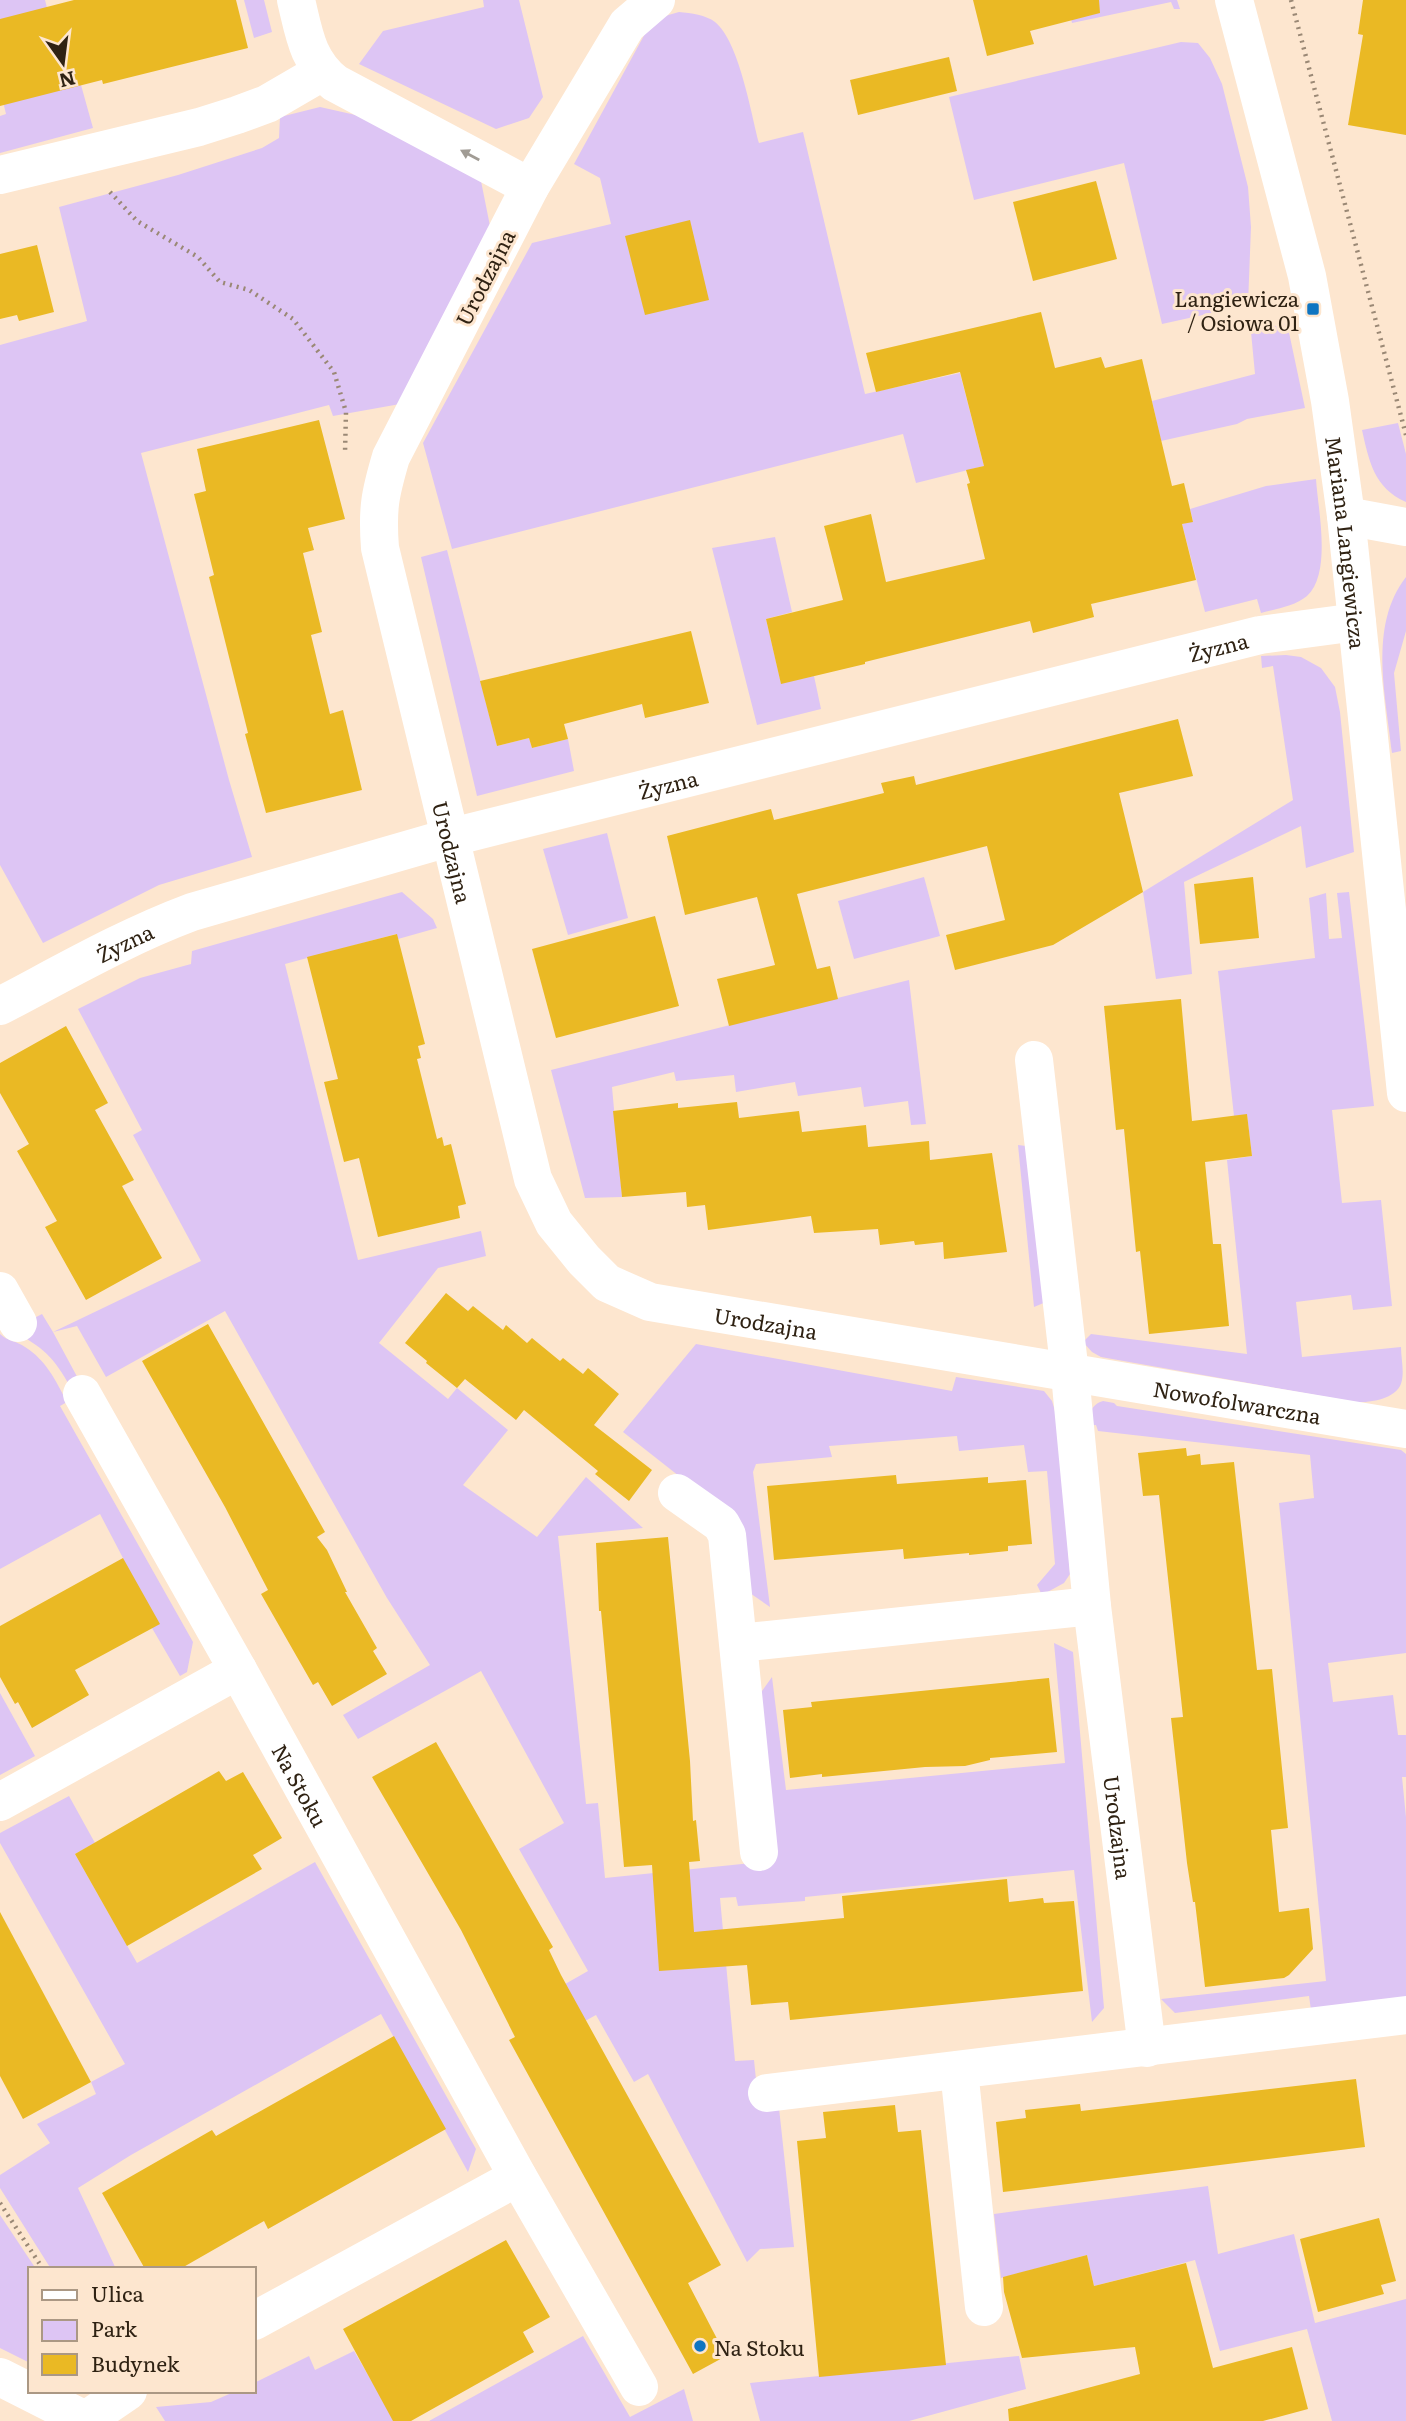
<svg xmlns="http://www.w3.org/2000/svg" width="1406" height="2421" viewBox="0 0 1406 2421" font-family="Literata,serif">
	<style>
		.green { fill: #ddc5f4 }
		.building { fill: #eab924 }
		.lines { fill: none; stroke-linecap: round; stroke-linejoin: round }
		.path { stroke: #9a8875; stroke-width: 4.5; stroke-dasharray: 2 5; stroke-linecap: butt }
		.minor { stroke: #fff; stroke-width: 38 }
		.oneway { fill: #a19c95 }
		.poi-dot { fill: #0f75c1; stroke: #fde6cf; stroke-width: 2.5 }
		.labels { text-anchor: middle; dominant-baseline: central; stroke-width: 6; stroke-linejoin: round; paint-order: stroke }
		.street-label { font-size: 21px; fill: #2f2213; stroke: #fde6cf }
		.poi-label { font-size: 21px; fill: #2f2213; stroke: #fde6cf; text-anchor: end }
	</style>
	<rect width="100%" height="100%" fill="#fde6cf"/>
	<g class="green">
		<polygon points="0,0 45,0 67,88 81,85 93,128 0,153 0,116 6,114 0,89"/>
		<polygon points="244,0 264,0 272,32 254,38"/>
		<polygon points="483,0 519,0 543,97 529,118 496,129 359,64 383,31 484,7"/>
		<polygon points="1067,0 1177,0 1180,9 1174,9 1171,2 1072,23"/>
		<path d="M679,12C691,13 706,15 715,22C739,41 751,113 759,143L803,132L865,394L960,373L984,466L916,483L903,434L452,549L423,443L532,243L611,224L600,178L574,164L647,30L665,16Z"/>
		<polygon points="1181,42 1198,43 1210,58 1222,84 1248,187 1251,227 1248,305 1162,324 1124,163 974,200 949,97"/>
		<polygon points="320,107 369,118 481,181 491,231 400,404 333,416 329,405 141,453 229,780 252,857 159,885 43,943 0,865 0,345 87,321 59,207 178,175 262,148 279,138 280,117"/>
		<polygon points="1287,323 1305,408 1247,419 1237,424 1161,441 1152,401 1255,374 1251,332"/>
		<path d="M1398,423L1406,454V502C1374,488 1369,461 1362,430Z"/>
		<path d="M1316,479C1318,510 1332,573 1307,596C1295,606 1276,609 1261,613L1257,599L1205,612L1182,524L1193,521L1190,509L1266,486Z"/>
		<polygon points="775,537 792,612 766,619 781,683 814,676 821,709 757,725 712,548"/>
		<polygon points="447,550 497,746 529,738 532,748 568,739 574,771 477,796 421,557"/>
		<path d="M1406,577V631L1394,673L1401,751L1392,753C1386,696 1368,626 1406,577Z"/>
		<polygon points="1286,655 1301,657 1321,668 1335,687 1340,712 1354,852 1306,868 1301,826 1184,882 1192,974 1156,979 1143,892 1293,800 1273,666 1262,668 1261,656"/>
		<polygon points="607,833 628,918 568,935 543,849"/>
		<polygon points="924,877 940,936 854,959 838,901"/>
		<path d="M402,892L433,919L437,928L398,939L396,934L285,964L358,1260L481,1231L486,1256L438,1268L379,1343L448,1399L457,1388L508,1430L463,1485L537,1537L586,1477L643,1528L558,1536L586,1804L598,1803L605,1878L772,1861L757,1698L772,1677L786,1790L1065,1763L1054,1643L1073,1652L1104,2008L1092,2022L1074,1870L805,1897V1901L738,1906L736,1897L720,1898L735,2061L754,2060L759,2109L779,2108L794,2247L760,2249L747,2262L648,2074L634,2082L596,2015L530,2051L509,2016L588,1971L519,1849L564,1823L481,1671L358,1739L343,1715L430,1665L387,1598L225,1311L106,1377L77,1326L53,1332L81,1384L71,1388C53,1356 44,1348 11,1330L42,1314L53,1332L201,1261L133,1135L142,1130L78,1009L140,978L191,964L192,951Z"/>
		<path d="M1349,892L1374,1106L1332,1110L1342,1203L1381,1200L1392,1306L1353,1310L1351,1295L1296,1302L1302,1357L1401,1347C1401,1357 1404,1370 1402,1380C1399,1399 1370,1403 1355,1402L1101,1357L1092,1352L1083,1342L1091,1334L1247,1354L1227,1160L1252,1156L1247,1115L1234,1116L1218,971L1315,958L1309,898L1326,893L1329,939L1342,938L1337,893Z"/>
		<polygon points="909,980 926,1124 911,1125 908,1101 864,1107 861,1087 798,1096 795,1082 736,1092 734,1075 676,1081 674,1072 612,1087 622,1197 585,1198 551,1070"/>
		<polygon points="1018,1145 1026,1146 1046,1302 1034,1307"/>
		<path d="M0,1334C7,1341 17,1341 25,1347C46,1360 56,1381 67,1402L60,1406L193,1642L187,1672L180,1676L152,1628L123,1558L100,1514L0,1569Z"/>
		<polygon points="696,1344 952,1391 956,1377 1044,1391 1052,1401 1059,1425 1070,1574 1064,1583 1042,1595 1037,1585 1055,1564 1047,1471 1028,1472 1024,1445 959,1451 957,1436 829,1446 832,1457 756,1464 753,1472 770,1607 744,1589 740,1524 623,1432"/>
		<path d="M1103,1401L1114,1403L1117,1406L1401,1450L1406,1454V1653L1328,1663L1333,1702L1393,1695L1398,1735H1406V1777H1402L1406,1817V1999L1311,2010L1309,1996L1175,2013L1161,1999L1326,1981L1279,1503L1314,1498L1310,1455L1098,1431L1096,1425L1087,1426C1089,1415 1091,1404 1103,1401Z"/>
		<polygon points="0,1693 35,1756 0,1775"/>
		<polygon points="69,1796 95,1843 75,1854 137,1963 315,1862 476,2149 468,2172 381,2014 131,2155 78,2188 116,2269 51,2269 0,2188 0,2175 50,2143 37,2124 96,2094 91,2082 125,2064 0,1843 0,1833"/>
		<polygon points="1208,2186 1218,2254 1294,2234 1315,2323 1406,2299 1406,2421 1332,2421 1307,2329 1220,2351 1195,2260 1094,2286 1087,2255 1001,2278 994,2214"/>
		<polygon points="0,2215 36,2269 30,2269 30,2363 0,2348"/>
		<polygon points="583,2336 630,2417 684,2389 693,2421 429,2421"/>
		<polygon points="354,2351 395,2421 165,2421 156,2407 211,2402 236,2391 254,2391 254,2383 309,2356 315,2370"/>
		<polygon points="1019,2356 1026,2389 909,2421 760,2421 750,2383"/>
	</g>
	<g class="building">
		<polygon points="74,0 236,0 248,48 103,84 102,80 0,106 0,19"/>
		<polygon points="973,0 1099,0 1100,13 1030,31 1034,44 987,56"/>
		<polygon points="1363,0 1406,0 1406,135 1348,125 1363,35 1358,34"/>
		<polygon points="949,57 957,91 858,115 850,80"/>
		<polygon points="1096,181 1117,259 1033,281 1013,202"/>
		<polygon points="690,220 709,300 645,315 625,236"/>
		<polygon points="37,245 54,312 19,321 17,315 0,319 0,254"/>
		<polygon points="1041,312 1055,368 1101,357 1105,368 1142,359 1172,486 1184,483 1193,522 1182,524 1196,580 1091,604 1094,617 1033,633 1030,621 865,662 865,664 781,684 766,619 843,600 824,526 871,514 886,582 985,559 967,484 970,483 966,470 984,466 960,372 876,392 866,353"/>
		<polygon points="319,420 345,519 308,528 314,550 303,553 322,632 311,635 330,714 343,710 362,790 266,813 245,734 248,733 209,577 214,575 194,494 206,491 197,449"/>
		<polygon points="691,631 709,703 645,718 642,704 564,724 568,739 532,748 529,738 497,746 480,681"/>
		<polygon points="1178,719 1193,776 1119,793 1143,892 1053,945 955,970 946,935 1005,920 987,846 797,894 817,969 830,966 838,999 729,1026 717,979 775,965 757,897 685,915 667,836 771,809 774,820 884,793 881,783 914,776 916,785"/>
		<polygon points="1253,877 1259,938 1200,944 1194,884"/>
		<polygon points="655,916 679,1006 556,1038 532,949"/>
		<polygon points="397,934 425,1044 418,1046 421,1058 417,1059 437,1139 442,1137 444,1146 451,1144 466,1204 458,1206 460,1218 378,1237 359,1158 344,1162 324,1082 338,1079 307,957"/>
		<polygon points="1181,999 1192,1121 1247,1114 1252,1156 1205,1162 1213,1244 1221,1244 1229,1326 1149,1334 1140,1251 1136,1252 1124,1129 1116,1130 1104,1006"/>
		<polygon points="66,1026 108,1103 95,1110 134,1180 122,1186 162,1258 86,1300 45,1227 57,1221 17,1151 29,1144 0,1093 0,1063"/>
		<polygon points="737,1102 739,1118 799,1111 802,1132 866,1125 868,1147 929,1141 930,1160 992,1153 1007,1252 944,1259 943,1242 915,1245 914,1241 880,1245 878,1229 814,1233 811,1216 708,1230 705,1205 687,1207 686,1192 622,1197 613,1111 678,1103 678,1108"/>
		<polygon points="446,1293 468,1311 473,1306 503,1330 506,1325 527,1343 532,1338 560,1361 563,1358 583,1374 588,1368 619,1394 594,1425 652,1470 629,1501 595,1474 598,1471 524,1410 516,1420 465,1379 457,1388 426,1363 427,1361 405,1343"/>
		<polygon points="208,1324 325,1532 317,1537 327,1550 347,1592 345,1592 377,1648 373,1651 387,1674 332,1706 318,1682 313,1685 261,1594 268,1590 225,1507 142,1361"/>
		<polygon points="1186,1448 1187,1456 1200,1454 1201,1465 1234,1462 1257,1670 1272,1669 1288,1828 1271,1830 1279,1912 1309,1908 1313,1949 1289,1975 1284,1978 1205,1987 1195,1902 1193,1902 1187,1863 1171,1718 1183,1717 1159,1495 1143,1496 1138,1453"/>
		<polygon points="896,1475 897,1484 988,1477 988,1483 1026,1480 1032,1544 1008,1546 1008,1551 969,1555 969,1553 904,1559 903,1549 774,1560 767,1486"/>
		<polygon points="668,1537 690,1761 693,1821 696,1820 700,1861 689,1862 694,1932 844,1918 842,1896 1007,1879 1009,1902 1043,1898 1044,1903 1074,1901 1083,1991 790,2020 788,2002 751,2005 747,1965 659,1971 652,1865 624,1867 601,1611 599,1611 596,1543"/>
		<polygon points="123,1558 160,1624 75,1670 89,1695 32,1728 18,1702 15,1704 0,1677 0,1626"/>
		<polygon points="1049,1678 1057,1752 990,1758 990,1760 965,1766 925,1767 822,1777 822,1774 790,1778 783,1710 812,1707 811,1702"/>
		<polygon points="436,1742 553,1947 549,1950 561,1975 721,2265 688,2283 726,2356 693,2374 509,2040 515,2037 461,1930 372,1777"/>
		<polygon points="219,1771 226,1781 243,1772 282,1838 253,1855 262,1869 127,1946 75,1854"/>
		<polygon points="0,1912 91,2082 23,2119 0,2076"/>
		<polygon points="394,2036 446,2129 268,2229 264,2221 180,2269 145,2269 102,2193 212,2130 216,2136"/>
		<polygon points="1356,2079 1365,2147 1003,2192 996,2122 1026,2118 1025,2110 1080,2104 1081,2111"/>
		<polygon points="895,2105 898,2132 921,2130 946,2365 819,2377 797,2141 826,2138 823,2112"/>
		<polygon points="1379,2218 1396,2281 1381,2285 1384,2294 1318,2312 1300,2239"/>
		<polygon points="506,2240 550,2317 523,2332 534,2352 411,2421 393,2421 343,2329"/>
		<polygon points="1087,2255 1094,2286 1186,2263 1213,2368 1292,2347 1308,2409 1263,2421 1009,2421 1008,2409 1140,2374 1135,2347 1022,2358 1004,2292 1003,2277"/>
	</g>
	<g class="lines">
		<g class="path">
			<polyline points="1291,0 1406,435"/>
			<polyline points="110,192 137,221 198,257 220,282 249,290 293,319 334,372 346,412 345,453"/>
			<polyline points="0,2203 43,2269"/>
		</g>
		<g class="minor">
			<path d="M296,0C304,33 307,61 335,83L530,187"/>
			<path id="s1" d="M656,0L627,25L530,187L391,457C380,494 377,509 380,548L533,1179L554,1223L584,1260L607,1283L650,1302L1406,1429"/>
			<path id="s2" d="M1234,0L1307,276L1330,401L1346,516L1406,1093"/>
			<polyline points="0,175 199,127 237,115 267,104 322,72"/>
			<polyline points="1346,516 1406,527"/>
			<path id="s3" d="M0,1006C63,973 125,937 192,912L448,838L1260,635L1357,622"/>
			<path id="s4" d="M1034,1060L1070,1374L1092,1606L1147,2048"/>
			<polyline points="0,1291 18,1323"/>
			<path id="s5" d="M82,1394L238,1670L518,2177L639,2387"/>
			<polyline points="677,1493 721,1524 727,1535 759,1852"/>
			<polyline points="739,1643 1092,1606"/>
			<polyline points="0,1802 238,1670"/>
			<polyline points="959,2070 984,2307"/>
			<polyline points="767,2093 1406,2015"/>
			<polyline points="254,2321 518,2177"/>
			<polyline points="0,2377 87,2421"/>
			<polyline points="86,2420 128,2391"/>
		</g>
	</g>
	<defs><path id="oneway-solid" d="M-6-.8H1V-3.2L6.5 0L1 3.2V.8H-6Z" transform="scale(1.75)"/></defs>
	<use class="oneway" href="#oneway-solid" transform="translate(470 155) rotate(-152)"/>
	<g class="poi-dot">
		<rect x="1306" y="302" width="14" height="14" rx="3.5"/>
		<circle cx="700" cy="2346" r="7"/>
	</g>
	<g class="labels">
		<g class="street-label">
			<text transform="translate(484 277) rotate(-63)">Urodzajna</text>
			<text stroke="none"><textPath href="#s2" startOffset="555">Mariana Langiewicza</textPath></text>
			<text stroke="none"><textPath href="#s3" startOffset="1274">Żyzna</textPath></text>
			<text stroke="none"><textPath href="#s3" startOffset="707">Żyzna</textPath></text>
			<text stroke="none"><textPath href="#s1" startOffset="936">Urodzajna</textPath></text>
			<text stroke="none"><textPath href="#s3" startOffset="140">Żyzna</textPath></text>
			<text stroke="none"><textPath href="#s1" startOffset="1566">Urodzajna</textPath></text>
			<text stroke="none"><textPath href="#s1" startOffset="2044">Nowofolwarczna</textPath></text>
			<text stroke="none"><textPath href="#s5" startOffset="448">Na Stoku</textPath></text>
			<text stroke="none"><textPath href="#s4" startOffset="772">Urodzajna</textPath></text>
		</g>
		<g class="poi-label">
			<text x="1299" y="297">Langiewicza<tspan x="1299" dy="24">/ Osiowa 01</tspan></text>
			<text x="714" y="2346" text-anchor="start">Na Stoku</text>
		</g>
	</g>
	<rect x="28" y="2267" width="228" height="126" fill="#fde6cf" stroke="#ab9884" stroke-width="2"/>
	<rect x="42" y="2290" width="35" height="10" fill="#ffffff" stroke="#ab9884" stroke-width="2"/>
	<text x="91" y="2302" font-size="21" fill="#2f2213">Ulica</text>
	<rect x="42" y="2320" width="35" height="21" fill="#ddc5f4" stroke="#ab9884" stroke-width="2"/>
	<text x="91" y="2337" font-size="21" fill="#2f2213">Park</text>
	<rect x="42" y="2354" width="35" height="21" fill="#eab924" stroke="#ab9884" stroke-width="2"/>
	<text x="91" y="2372" font-size="21" fill="#2f2213">Budynek</text>
	<g transform="translate(63 63) rotate(166)" stroke="#fde6cf" stroke-width="5" paint-order="stroke">
	<path d="M0-5L12 26L0 18L-12 26Z" fill="#2f2213"/>
	<text y="-10" font-size="19" font-weight="bold" text-anchor="middle" fill="#2f2213">N</text>
	</g>
</svg>
